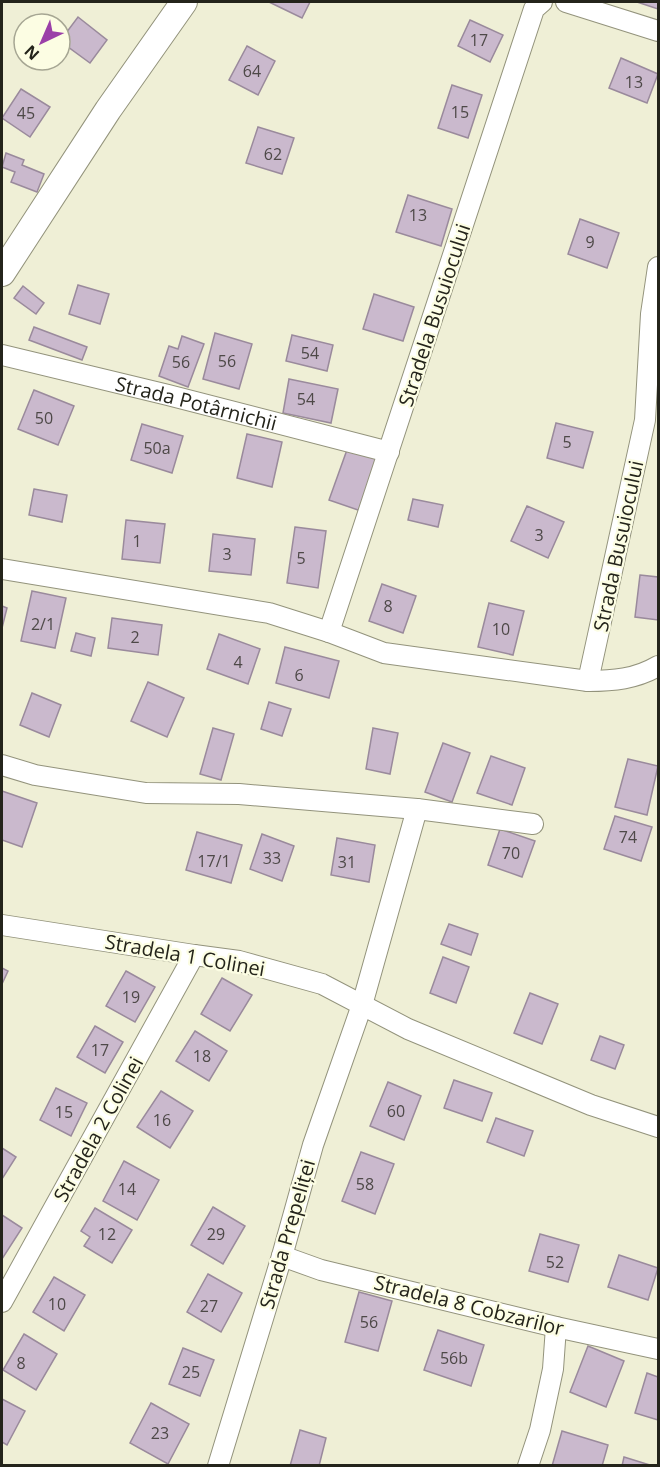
<svg xmlns="http://www.w3.org/2000/svg" width="660" height="1467" viewBox="0 0 660 1467" font-family="'Open Sans',sans-serif">
	<style>
		.building { fill: #cab9cd; stroke: #9a8a9c; stroke-width: 1.5 }
		.lines { fill: none; stroke-linecap: round; stroke-linejoin: round }
		.minor-casing { stroke: #93937c; stroke-width: 22 }
		.tertiary-casing { stroke: #93937c; stroke-width: 28 }
		.minor { stroke: #fff; stroke-width: 20 }
		.tertiary { stroke: #fff; stroke-width: 26 }
		.labels { text-anchor: middle; dominant-baseline: central; stroke-width: 4.5; stroke-linejoin: round; paint-order: stroke }
		.number-label { font-size: 16px; fill: #4e4948 }
		.street-label { font-size: 20px; fill: #24241b; stroke: #fcfde3 }
	</style>
	<rect width="100%" height="100%" fill="#efefd6"/>
	<g class="building">
		<polygon points="269,2 310,2 302,18"/>
		<polygon points="637,2 658,2 658,9"/>
		<polygon points="78,17 107,40 90,63 60,41"/>
		<polygon points="470,20 503,35 490,62 458,46"/>
		<polygon points="247,46 275,61 258,95 229,80"/>
		<polygon points="621,58 658,74 647,103 609,88"/>
		<polygon points="452,85 482,95 468,138 438,128"/>
		<polygon points="21,89 50,107 30,137 2,118"/>
		<polygon points="258,127 294,138 282,174 246,163"/>
		<polygon points="6,153 24,160 22,165 44,174 37,192 11,182 15,172 2,167"/>
		<polygon points="408,195 452,209 441,246 396,232"/>
		<polygon points="580,219 619,233 607,268 568,254"/>
		<polygon points="78,285 109,294 100,324 69,314"/>
		<polygon points="23,286 44,303 36,314 14,298"/>
		<polygon points="374,294 414,307 403,341 363,329"/>
		<polygon points="34,327 87,347 82,360 29,340"/>
		<polygon points="215,333 252,344 239,389 203,379"/>
		<polygon points="292,335 333,345 327,371 286,361"/>
		<polygon points="182,336 204,344 188,387 159,376 169,346 178,349"/>
		<polygon points="289,379 338,389 331,423 283,413"/>
		<polygon points="34,390 74,406 58,445 18,429"/>
		<polygon points="556,423 593,432 583,468 547,458"/>
		<polygon points="142,424 183,436 172,473 131,460"/>
		<polygon points="247,434 282,442 272,487 237,478"/>
		<polygon points="348,447 379,458 361,511 329,500"/>
		<polygon points="34,489 67,495 62,522 29,515"/>
		<polygon points="413,499 443,505 438,527 408,520"/>
		<polygon points="527,506 564,522 548,558 511,541"/>
		<polygon points="126,520 165,524 160,563 122,559"/>
		<polygon points="295,527 326,531 318,588 287,583"/>
		<polygon points="213,534 255,539 251,575 209,571"/>
		<polygon points="640,575 658,577 658,620 635,617"/>
		<polygon points="382,584 416,596 403,633 369,621"/>
		<polygon points="32,591 66,598 55,648 21,641"/>
		<polygon points="489,603 524,611 513,655 478,647"/>
		<polygon points="2,606 7,608 2,628"/>
		<polygon points="112,618 162,625 158,655 108,648"/>
		<polygon points="76,633 95,638 91,656 71,651"/>
		<polygon points="219,634 260,649 248,684 207,669"/>
		<polygon points="285,647 339,661 329,698 276,683"/>
		<polygon points="148,682 184,698 167,737 131,721"/>
		<polygon points="32,693 61,705 49,737 20,725"/>
		<polygon points="269,702 291,709 282,736 261,729"/>
		<polygon points="213,728 234,734 221,780 200,774"/>
		<polygon points="373,728 398,733 390,774 366,769"/>
		<polygon points="443,743 470,753 452,802 425,792"/>
		<polygon points="491,756 525,768 512,805 477,793"/>
		<polygon points="628,759 658,766 647,815 615,807"/>
		<polygon points="2,791 37,803 22,847 2,840"/>
		<polygon points="615,816 652,827 641,861 604,849"/>
		<polygon points="500,829 535,841 522,877 488,865"/>
		<polygon points="197,832 242,845 231,883 186,870"/>
		<polygon points="262,834 294,846 282,881 250,869"/>
		<polygon points="337,838 375,845 369,882 331,875"/>
		<polygon points="449,924 478,934 471,955 441,944"/>
		<polygon points="443,957 469,967 456,1003 430,993"/>
		<polygon points="2,968 8,971 2,984"/>
		<polygon points="126,971 155,987 135,1022 106,1006"/>
		<polygon points="222,978 252,995 230,1031 201,1014"/>
		<polygon points="530,993 558,1004 542,1044 514,1033"/>
		<polygon points="95,1026 123,1042 105,1073 77,1057"/>
		<polygon points="195,1031 227,1051 209,1081 176,1061"/>
		<polygon points="600,1036 624,1045 615,1069 591,1060"/>
		<polygon points="454,1080 492,1093 482,1121 444,1108"/>
		<polygon points="388,1082 421,1096 404,1140 370,1126"/>
		<polygon points="56,1088 87,1103 71,1136 40,1120"/>
		<polygon points="161,1091 193,1111 170,1148 137,1127"/>
		<polygon points="496,1118 533,1131 524,1156 487,1142"/>
		<polygon points="2,1148 16,1157 2,1179"/>
		<polygon points="361,1152 394,1164 375,1214 342,1201"/>
		<polygon points="124,1161 159,1180 137,1220 103,1201"/>
		<polygon points="213,1207 245,1226 223,1264 191,1245"/>
		<polygon points="95,1208 132,1230 112,1263 84,1246 90,1237 81,1231"/>
		<polygon points="2,1215 22,1228 2,1259"/>
		<polygon points="540,1234 579,1245 568,1282 529,1271"/>
		<polygon points="619,1255 658,1268 648,1300 608,1287"/>
		<polygon points="208,1274 242,1293 221,1332 187,1312"/>
		<polygon points="54,1277 85,1295 64,1331 33,1312"/>
		<polygon points="359,1292 392,1301 378,1351 345,1342"/>
		<polygon points="438,1330 484,1345 471,1386 424,1370"/>
		<polygon points="24,1334 57,1354 36,1390 3,1370"/>
		<polygon points="588,1346 624,1361 606,1407 570,1392"/>
		<polygon points="183,1348 214,1360 200,1396 169,1384"/>
		<polygon points="647,1373 658,1377 658,1420 635,1413"/>
		<polygon points="2,1399 25,1411 7,1445 2,1442"/>
		<polygon points="151,1403 189,1424 168,1464 130,1443"/>
		<polygon points="300,1430 326,1438 319,1466 290,1466"/>
		<polygon points="562,1431 608,1445 602,1466 552,1466"/>
		<polygon points="624,1457 653,1466 622,1466"/>
	</g>
	<g class="lines">
		<g class="minor-casing">
			<g id="minor">
				<polyline points="566,2 658,31"/>
				<path id="s1" d="M2,355L168,395L389,452"/>
				<path d="M2,569L269,613L329,632L384,653L588,681C613,681 636,679 658,666"/>
				<polyline points="329,632 534,9 542,2"/>
				<polyline points="588,681 645,420 651,314 658,267"/>
				<polyline points="2,765 35,775 146,793 239,794 417,809 533,824"/>
				<polyline points="2,925 194,955 239,961 322,984 408,1029 591,1105 658,1127"/>
				<polyline points="282,1256 321,1270 556,1327 658,1349"/>
				<polyline points="2,1302 194,955"/>
				<polyline points="218,1466 282,1256 313,1145 362,1005 417,809"/>
				<polyline points="528,1466 540,1430 553,1369 556,1327"/>
			</g>
		</g>
		<g class="tertiary-casing">
			<polyline id="tertiary" points="2,273 108,110 184,2"/>
		</g>
		<use href="#minor" class="minor"/>
		<use href="#tertiary" class="tertiary"/>
	</g>
	<g class="labels">
		<g class="number-label">
			<text x="479" y="40">17</text>
			<text x="252" y="71">64</text>
			<text x="634" y="82">13</text>
			<text x="460" y="112">15</text>
			<text x="26" y="113">45</text>
			<text x="273" y="154">62</text>
			<text x="418" y="215">13</text>
			<text x="590" y="242">9</text>
			<text x="310" y="353">54</text>
			<text x="227" y="361">56</text>
			<text x="181" y="362">56</text>
			<text x="306" y="399">54</text>
			<text x="44" y="418">50</text>
			<text x="567" y="442">5</text>
			<text x="157" y="448">50a</text>
			<text x="539" y="535">3</text>
			<text x="137" y="541">1</text>
			<text x="227" y="554">3</text>
			<text x="301" y="558">5</text>
			<text x="388" y="606">8</text>
			<text x="43" y="624">2/1</text>
			<text x="501" y="629">10</text>
			<text x="135" y="637">2</text>
			<text x="238" y="662">4</text>
			<text x="299" y="675">6</text>
			<text x="628" y="837">74</text>
			<text x="511" y="853">70</text>
			<text x="272" y="858">33</text>
			<text x="214" y="861">17/1</text>
			<text x="347" y="862">31</text>
			<text x="131" y="997">19</text>
			<text x="100" y="1050">17</text>
			<text x="202" y="1056">18</text>
			<text x="396" y="1111">60</text>
			<text x="64" y="1112">15</text>
			<text x="162" y="1120">16</text>
			<text x="365" y="1184">58</text>
			<text x="127" y="1189">14</text>
			<text x="107" y="1234">12</text>
			<text x="216" y="1234">29</text>
			<text x="555" y="1262">52</text>
			<text x="57" y="1304">10</text>
			<text x="209" y="1306">27</text>
			<text x="369" y="1322">56</text>
			<text x="454" y="1358">56b</text>
			<text x="21" y="1363">8</text>
			<text x="191" y="1372">25</text>
			<text x="160" y="1433">23</text>
		</g>
		<g class="street-label">
			<text transform="translate(434 315) rotate(-72)">Stradela Busuiocului</text>
			<text stroke="none"><textPath href="#s1" startOffset="200">Strada Potârnichii</textPath></text>
			<text transform="translate(618 546) rotate(-78)">Strada Busuiocului</text>
			<text transform="translate(185 955) rotate(10)">Stradela 1 Colinei</text>
			<text transform="translate(98 1129) rotate(-61)">Stradela 2 Colinei</text>
			<text transform="translate(287 1234) rotate(-74)">Strada Prepeliței</text>
			<text transform="translate(469 1305) rotate(14)">Stradela 8 Cobzarilor</text>
		</g>
	</g>
	<rect width="660" height="1467" fill="none" stroke="#24241b" stroke-width="6"/>
	<g transform="translate(42 42) rotate(224)"><circle r="28" fill="#fcfde3" stroke="#a6a693" stroke-width="1.5"/>
	<path d="M0-4.5L10 22L0 15L-10 22Z" fill="#9b3fa8"/>
	<text y="-9" font-size="16" font-weight="bold" text-anchor="middle" fill="#24241b">N</text>
	</g>
</svg>
